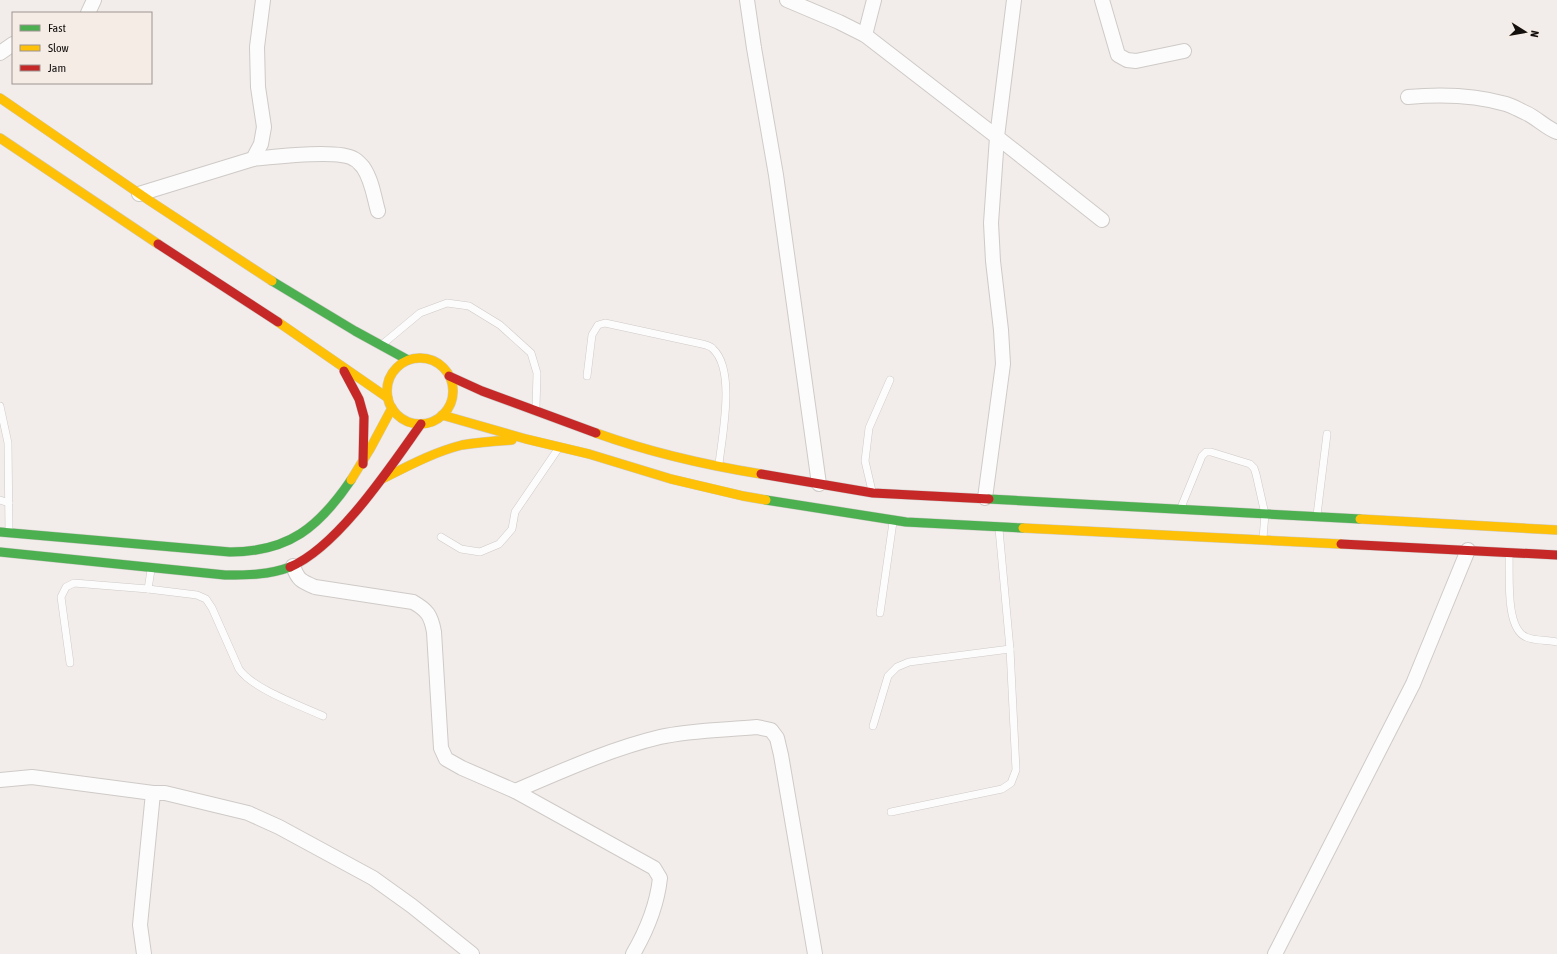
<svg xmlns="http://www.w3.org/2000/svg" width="1557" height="954" viewBox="0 0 1557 954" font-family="'Asap Condensed',sans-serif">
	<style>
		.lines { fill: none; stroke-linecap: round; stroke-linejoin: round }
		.lane-casing { stroke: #cecac7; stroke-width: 8 }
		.street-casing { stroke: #cecac7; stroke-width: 16 }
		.fast-casing { stroke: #cecac7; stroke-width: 10 }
		.slow-casing { stroke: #cecac7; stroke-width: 10 }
		.jam-casing { stroke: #cecac7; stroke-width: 10 }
		.lane { stroke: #fdfcfc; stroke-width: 7 }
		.street { stroke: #fdfcfc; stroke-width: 14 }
		.fast { stroke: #4caf50; stroke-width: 9 }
		.slow { stroke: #ffc107; stroke-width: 9 }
		.jam { stroke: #c62828; stroke-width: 9 }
	</style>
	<rect width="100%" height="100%" fill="#f2edea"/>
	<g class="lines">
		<g class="lane-casing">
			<g id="lane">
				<polyline points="384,343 420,313 447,303 469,306 500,325 531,353 537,373 536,408"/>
				<path d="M587,376L592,335L598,325L605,323L702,344C706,345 711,346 713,349C736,370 722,436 719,464"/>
				<polyline points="0,406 8,443 9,531"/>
				<polyline points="872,491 865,461 869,428 890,380"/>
				<polyline points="0,500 9,503"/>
				<polyline points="1182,505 1202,456 1206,452 1211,452 1250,464 1254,468 1256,474 1265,514 1263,538"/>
				<polyline points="1317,515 1327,434"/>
				<polyline points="441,537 461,549 480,552 499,544 512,529 515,512 558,449"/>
				<path d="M1509,555C1510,575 1505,628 1526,637C1534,641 1548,640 1557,642"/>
				<path d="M148,589L197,595L206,599L212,608L239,669C253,689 299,705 323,716"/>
				<polyline points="880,613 893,522"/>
				<polyline points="70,663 61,597 66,587 74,583 148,589 151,570"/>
				<polyline points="873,726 888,676 897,667 909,662 1010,649"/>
				<polyline points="891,812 1002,789 1011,783 1016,770 1010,649 999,529"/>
			</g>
		</g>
		<g class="street-casing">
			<g id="street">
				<polyline points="747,0 754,48 776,175 819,484"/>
				<polyline points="787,0 839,22 865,35 997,137 991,223 993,261 1001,330 1003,364 985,498"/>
				<polyline points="1014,0 997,137 1102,220"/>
				<polyline points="1102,0 1118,55 1127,60 1136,61 1184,51"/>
				<polyline points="88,13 94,0"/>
				<polyline points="865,35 874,0"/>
				<polyline points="0,53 13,44"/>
				<path d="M1408,97C1441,94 1475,95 1506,104C1513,106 1519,110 1526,113C1537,118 1546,128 1557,132"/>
				<path d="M253,159C273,157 339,149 354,159C357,160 361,165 363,167C372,180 374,197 378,211"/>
				<polyline points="139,194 253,159 261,144 264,127 258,87 257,47 263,0"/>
				<path d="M293,566C298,580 301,581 315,587L413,602C427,610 431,615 434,632L441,748L446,759L462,768L515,791L654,868L660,878C657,906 647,930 633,954"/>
				<polyline points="0,780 32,777 153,793 165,793 248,813 279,827 373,878 412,906 472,954"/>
				<path d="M515,791C562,771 610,749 660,737C691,730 725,730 757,727L771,730L777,738L781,755L815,954"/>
				<polyline points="144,954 140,925 153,793"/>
				<polyline points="1275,954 1413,684 1468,550"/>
			</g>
		</g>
		<g class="fast-casing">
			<g id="fast">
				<polyline points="272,281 355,331 408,360"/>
				<polyline points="989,499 1360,519"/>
				<polyline points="766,500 906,522 1023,528"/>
				<path d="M0,532L230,552C289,552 319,527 351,480"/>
				<path d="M0,552L225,575C247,575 269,575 290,567"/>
			</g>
		</g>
		<g class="slow-casing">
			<g id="slow">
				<polyline points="0,98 150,201 272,281"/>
				<polyline points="0,138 158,244"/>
				<polyline points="278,322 388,398"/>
				<circle cx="420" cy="391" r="33"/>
				<polyline points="442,415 526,439 589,454 671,479 743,496 766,500"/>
				<path d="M596,433C649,452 705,465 761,474"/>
				<path d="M382,479C408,466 434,452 462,445C479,442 495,441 512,440"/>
				<polyline points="351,480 370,449 392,408"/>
				<polyline points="1360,519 1557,530"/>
				<polyline points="1023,528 1341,544"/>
			</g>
		</g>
		<g class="jam-casing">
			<g id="jam">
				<polyline points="158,244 278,322"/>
				<polyline points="344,371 359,399 364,417 363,464"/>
				<polyline points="449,376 482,391 596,433"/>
				<polyline points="761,474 873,493 989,499"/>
				<polyline points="1341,544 1557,555"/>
				<path d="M290,567C338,547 391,466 421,424"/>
			</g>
		</g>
		<use href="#lane" class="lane"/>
		<use href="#street" class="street"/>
		<use href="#fast" class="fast"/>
		<use href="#slow" class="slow"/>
		<use href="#jam" class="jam"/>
	</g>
	<rect x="12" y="12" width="140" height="72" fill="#f6ece6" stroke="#9b9490"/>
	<rect x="20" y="25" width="20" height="6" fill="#4caf50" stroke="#9b9490"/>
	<text x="48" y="32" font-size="12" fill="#13100e">Fast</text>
	<rect x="20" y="45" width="20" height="6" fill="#ffc107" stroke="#9b9490"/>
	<text x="48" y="52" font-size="12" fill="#13100e">Slow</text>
	<rect x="20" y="65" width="20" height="6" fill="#c62828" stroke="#9b9490"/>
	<text x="48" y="72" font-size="12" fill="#13100e">Jam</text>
	<g transform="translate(1525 32) rotate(101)" stroke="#f6ece6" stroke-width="3" paint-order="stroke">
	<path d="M0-3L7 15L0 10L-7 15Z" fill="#13100e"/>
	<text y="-6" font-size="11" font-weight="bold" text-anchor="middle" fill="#13100e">N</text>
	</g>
</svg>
